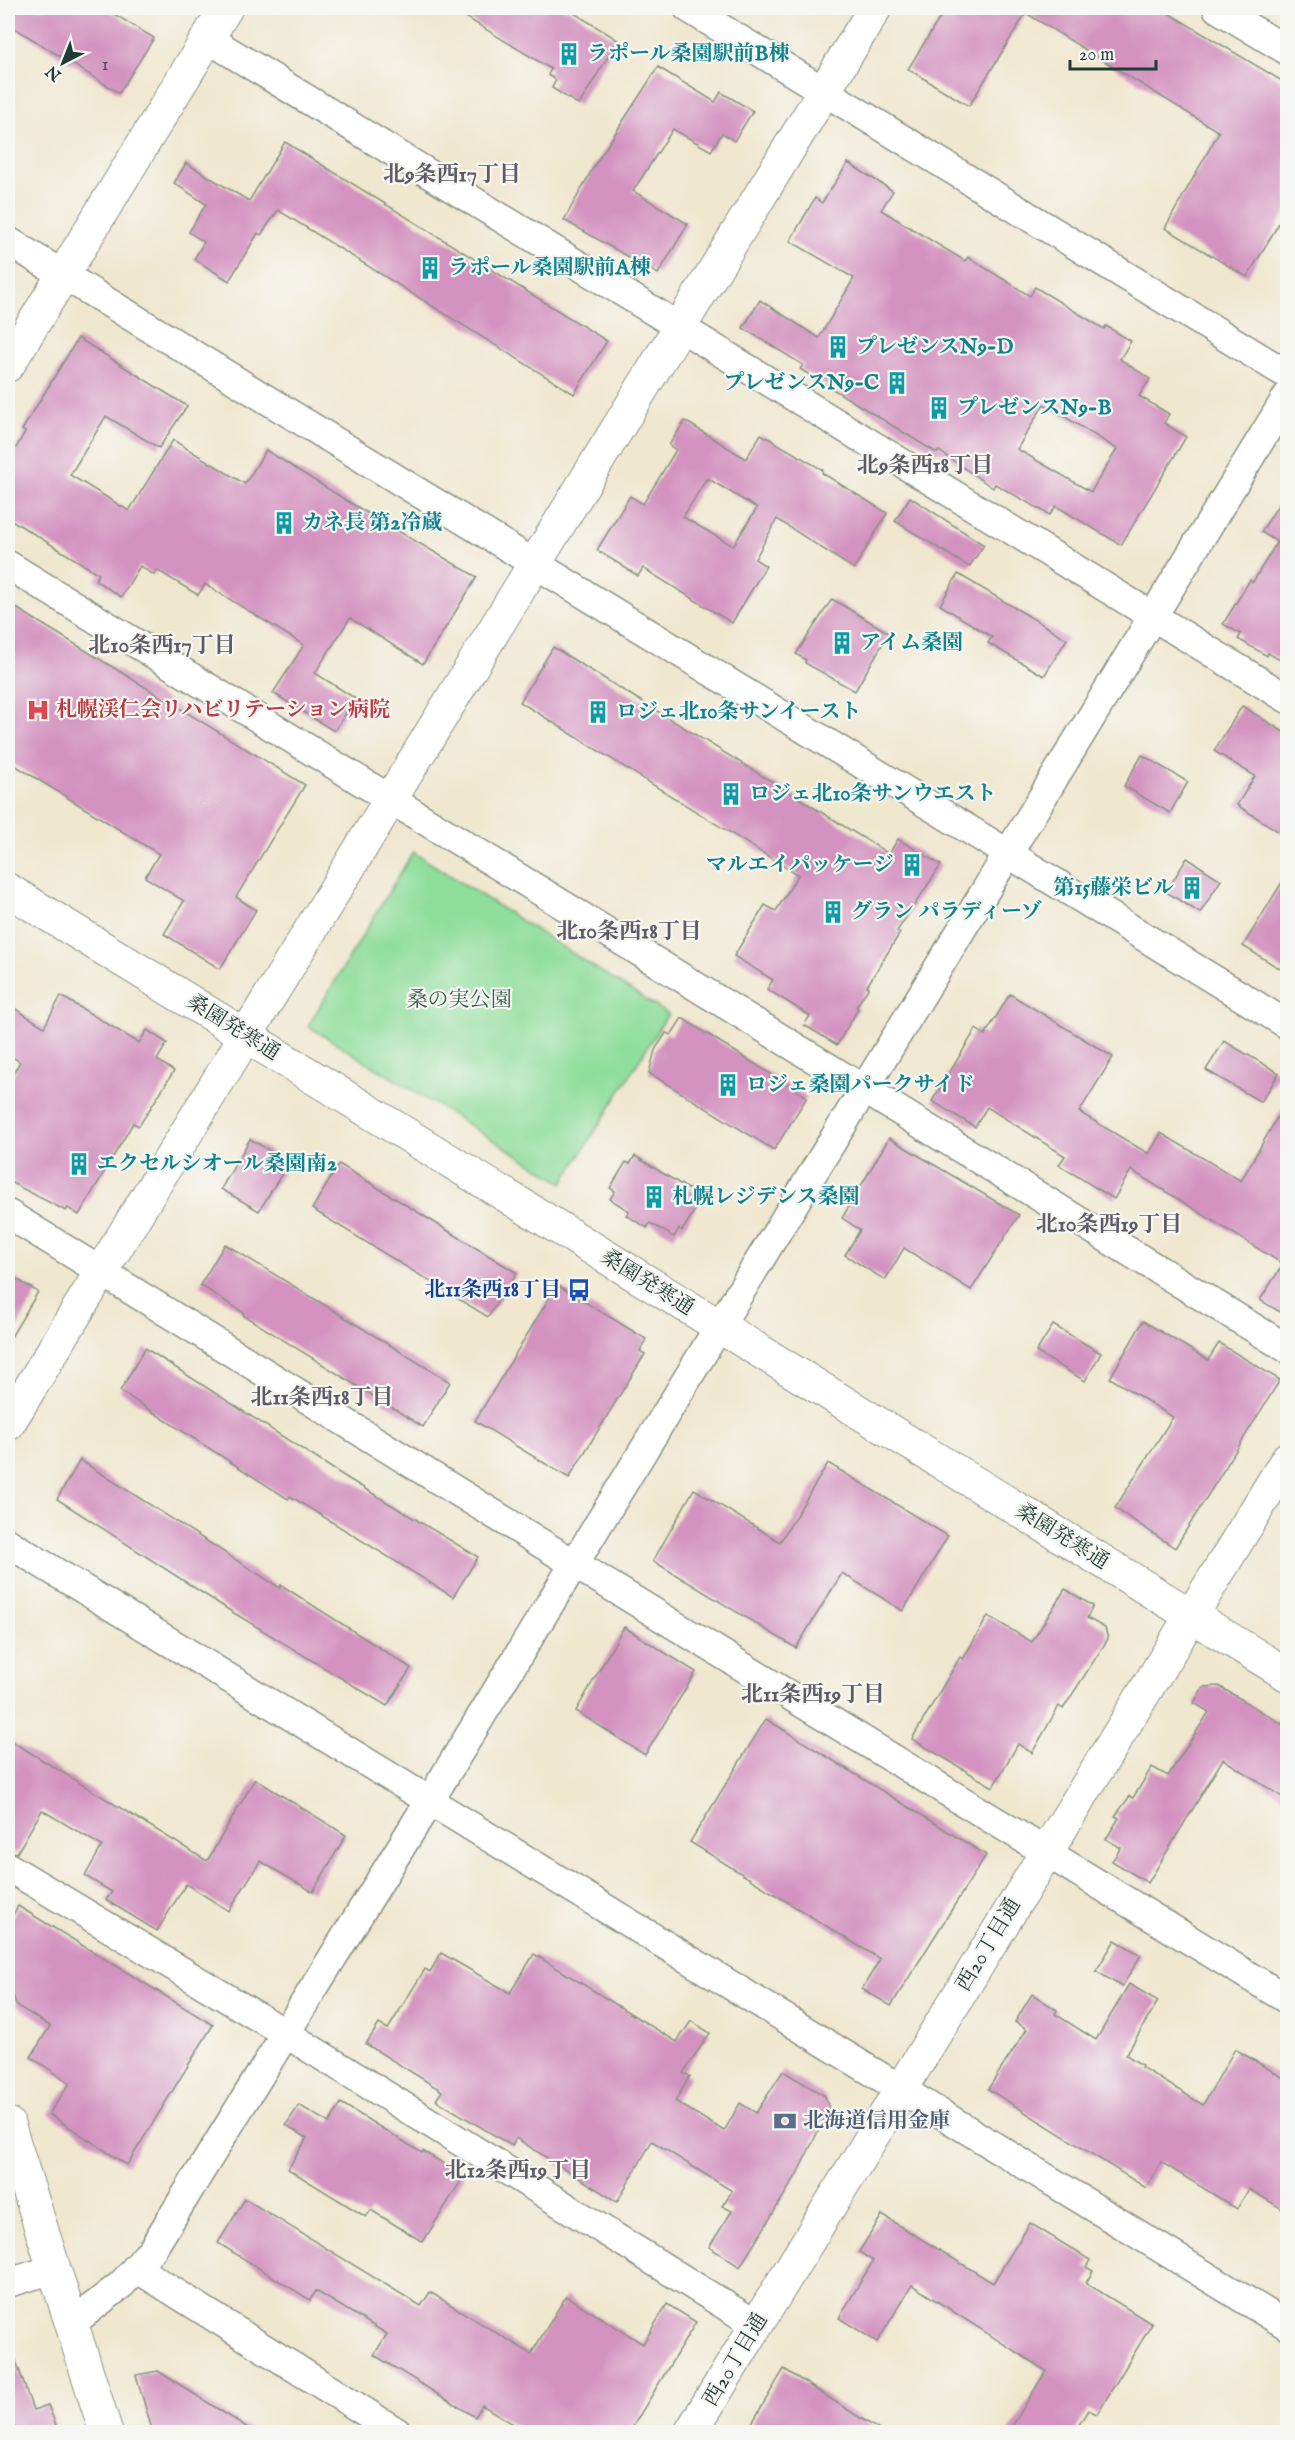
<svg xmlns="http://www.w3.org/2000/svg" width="1295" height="2440" viewBox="0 0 1295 2440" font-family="'IM FELL English','Noto Serif JP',serif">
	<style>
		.green { fill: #90de9c; stroke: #588e68; stroke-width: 1.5 }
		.building { fill: #d392c0; fill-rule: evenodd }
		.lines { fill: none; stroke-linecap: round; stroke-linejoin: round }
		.minor-casing { stroke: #889282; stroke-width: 31 }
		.tertiary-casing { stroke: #889282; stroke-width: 35 }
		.minor { stroke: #fff; stroke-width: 28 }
		.tertiary { stroke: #fff; stroke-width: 33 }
		.labels { text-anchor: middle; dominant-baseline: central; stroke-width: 4.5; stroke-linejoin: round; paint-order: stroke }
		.number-label { font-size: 18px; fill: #4c5257 }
		.culture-label { font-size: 21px; font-weight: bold; fill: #0d838f; stroke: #f6f6f2; text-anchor: start }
		.health-label { font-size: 21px; font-weight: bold; fill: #be3a42; stroke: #f6f6f2; text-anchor: start }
		.park-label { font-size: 21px; fill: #365d49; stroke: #f6f6f2 }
		.street-label { font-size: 21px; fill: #1f3d34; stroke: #f6f6f2 }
		.transit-label { font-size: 21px; font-weight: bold; fill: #164399; stroke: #f6f6f2; text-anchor: end }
		.service-label { font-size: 21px; font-weight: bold; fill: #4e5e75; stroke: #f6f6f2; text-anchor: start }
		.neighbourhood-label { font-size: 22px; font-weight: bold; fill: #5e5b65; stroke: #f6f6f2 }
	</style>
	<rect width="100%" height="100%" fill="#f6f6f2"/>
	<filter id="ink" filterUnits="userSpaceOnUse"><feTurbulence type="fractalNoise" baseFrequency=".0167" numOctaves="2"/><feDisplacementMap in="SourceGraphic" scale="12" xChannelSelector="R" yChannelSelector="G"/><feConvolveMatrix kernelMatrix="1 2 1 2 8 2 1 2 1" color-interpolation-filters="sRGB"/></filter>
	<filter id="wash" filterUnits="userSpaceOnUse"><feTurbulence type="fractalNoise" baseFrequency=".008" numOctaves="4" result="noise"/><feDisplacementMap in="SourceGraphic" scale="24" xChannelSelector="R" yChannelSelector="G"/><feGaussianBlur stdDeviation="1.35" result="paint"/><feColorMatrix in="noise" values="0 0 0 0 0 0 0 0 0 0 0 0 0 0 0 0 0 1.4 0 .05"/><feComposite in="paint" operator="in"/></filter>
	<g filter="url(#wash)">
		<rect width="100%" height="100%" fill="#f0e7cf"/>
		<polygon class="green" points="413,852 668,1014 563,1183 308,1026"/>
		<g id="blocks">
			<g class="building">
				<polygon points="8,8 104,8 154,38 119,93 8,24"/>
				<polygon points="451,8 566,8 618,40 579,105 552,88 556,80 548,75 551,69"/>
				<polygon points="946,8 1160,8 1287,84 1287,210 1247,277 1165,228 1219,132 1026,13 969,106 908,69"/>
				<polygon points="658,67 715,102 721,92 753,111 734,141 722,133 711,151 673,129 633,191 688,224 658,274 564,220 596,163"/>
				<polygon points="285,142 607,341 574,394 278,210 261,235 258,233 229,281 194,259 204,242 189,232 206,204 174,183 186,163 249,201"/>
				<path d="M848,163L893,191L881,210L965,261L968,257L1030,296L1035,287L1104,329L1106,326L1131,341L1120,359L1150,379L1139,396L1169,414L1164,423L1186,437L1121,545L1056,506L1050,515L995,484L993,488L939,451L937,453L800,369L803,365L743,328L760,300L819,338L854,278L790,241L815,198L822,203ZM1044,404L1117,449L1091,492L1017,449Z"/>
				<polygon points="78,338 187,406 159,448 106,416 70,475 129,511 173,440 245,484 266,450 357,507 477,577 423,664 350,618 315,673 356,699 334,731 273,693 304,645 205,584 198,595 157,570 154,575 140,566 121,597 95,580 99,574 8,518 8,462 25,432 22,430"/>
				<path d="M685,421L746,459L761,434L823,470L822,473L887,513L854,569L777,519L755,559L766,566L732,623L643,568L638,576L597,550L630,496L643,504L676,450L669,445ZM707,478L757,508L733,546L683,517Z"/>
				<polygon points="1287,491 1287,664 1268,653 1267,656 1238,639 1241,634 1223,624 1250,580 1253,582 1277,542 1261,532"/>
				<polygon points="910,497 984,545 969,567 895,521"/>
				<polygon points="958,574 1067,639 1044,676 988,643 992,637 940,605"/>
				<polygon points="832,599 889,633 855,691 805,663 806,660 796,654"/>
				<polygon points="8,603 305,785 236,897 256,910 220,969 164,934 184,901 145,877 159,854 8,761"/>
				<polygon points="553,647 889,854 898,839 941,865 897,931 900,933 867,986 869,987 856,1007 858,1009 837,1045 804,1025 810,1016 767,989 773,980 734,956 765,905 776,911 798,875 520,702"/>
				<polygon points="1242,706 1287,734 1287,837 1237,805 1255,776 1214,751"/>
				<polygon points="1142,755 1188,782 1170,813 1124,786"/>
				<polygon points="1187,858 1221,880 1200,913 1166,892"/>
				<polygon points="1287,874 1287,973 1243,946"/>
				<polygon points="1010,994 1113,1057 1079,1112 1149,1154 1161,1133 1241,1181 1287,1100 1287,1316 1260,1300 1283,1264 1131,1170 1114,1199 1059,1165 1065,1156 987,1107 975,1127 932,1101 976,1029 985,1035"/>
				<polygon points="61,996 139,1043 147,1030 167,1043 157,1060 174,1071 139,1126 133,1123 79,1215 68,1208 66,1211 8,1181 8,1082 20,1062 8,1054 8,1004 44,1027"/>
				<polygon points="682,1018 807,1097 774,1150 649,1073 655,1050 666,1033 671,1035"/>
				<polygon points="1224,1041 1279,1073 1261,1102 1206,1070"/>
				<polygon points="889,1138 1019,1215 971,1290 904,1248 885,1280 845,1255 860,1230 842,1218"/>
				<polygon points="250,1139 289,1162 259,1211 221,1189"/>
				<polygon points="635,1156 698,1195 693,1203 698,1205 682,1231 679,1229 674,1237 650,1223 647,1228 626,1215 629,1211 610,1199 615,1191 610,1188 626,1162 630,1164"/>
				<polygon points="339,1164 517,1273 488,1317 312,1209"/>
				<polygon points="225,1244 450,1382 423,1427 243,1315 244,1313 200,1285"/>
				<polygon points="8,1274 38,1292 8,1342"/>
				<polygon points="557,1285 646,1339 640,1351 645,1354 569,1478 475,1421"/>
				<polygon points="1143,1321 1208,1360 1219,1343 1280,1380 1175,1548 1115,1508 1173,1417 1110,1378"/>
				<polygon points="1053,1325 1101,1353 1085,1381 1036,1352"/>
				<polygon points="145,1348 347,1478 478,1557 453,1597 290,1496 288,1499 120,1391"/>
				<polygon points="80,1460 280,1588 281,1585 411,1668 387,1706 229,1610 57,1499"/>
				<polygon points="828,1463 948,1536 903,1611 842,1573 796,1648 653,1561 694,1489 780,1542"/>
				<polygon points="1065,1589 1093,1606 1087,1618 1105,1628 1108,1639 1063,1709 1059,1706 1032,1753 1018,1744 993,1787 912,1739 960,1657 963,1659 988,1616 1032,1642"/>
				<polygon points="624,1627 696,1672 645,1755 576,1711"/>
				<polygon points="1219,1686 1287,1727 1287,1800 1223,1759 1148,1883 1112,1861 1121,1848 1106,1839 1119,1818 1115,1816 1130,1796 1133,1798 1152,1767 1168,1776 1209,1712 1194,1703 1203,1687"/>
				<polygon points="766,1719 986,1855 891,2006 862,1989 880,1959 690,1842"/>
				<polygon points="8,1739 207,1861 255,1779 346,1835 313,1892 260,1861 229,1911 186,1884 157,1931 106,1900 112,1892 85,1876 102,1846 42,1810 17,1853 8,1851"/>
				<polygon points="18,1906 213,2025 127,2165 49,2114 70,2083 31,2057 50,2026 16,2005 8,1978 8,1924"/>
				<polygon points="1115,1940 1141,1955 1122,1987 1096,1971"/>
				<polygon points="441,1953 510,1993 534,1954 677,2042 691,2021 710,2033 683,2073 690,2076 675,2101 724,2131 740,2103 756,2113 783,2071 825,2096 829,2109 796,2176 740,2267 709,2247 732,2211 722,2206 732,2191 652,2141 617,2202 516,2138 512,2146 436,2100 442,2091 366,2044 379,2024 388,2029 425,1969 430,1972"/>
				<polygon points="1129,1984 1158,2001 1126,2055 1142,2065 1141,2067 1203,2105 1235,2049 1287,2080 1287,2212 1249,2189 1237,2209 1161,2162 1146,2188 988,2089 1027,2029 1015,2022 1032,1994 1057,2010 1055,2014 1096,2040"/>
				<polygon points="341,2103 422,2153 423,2151 464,2176 423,2242 371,2210 366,2217 288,2169 307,2138 286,2125 299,2105 329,2123"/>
				<polygon points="245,2199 421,2306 430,2292 531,2354 566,2296 643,2344 667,2304 696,2322 629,2433 528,2433 482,2405 475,2417 374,2355 387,2334 316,2291 310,2300 218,2243"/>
				<polygon points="882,2215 993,2283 1030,2223 1090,2260 1086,2267 1093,2271 1086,2283 1152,2324 1097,2414 1088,2410 1074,2433 1008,2433 1046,2371 912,2285 877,2342 839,2318 873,2261 859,2252"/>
				<polygon points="11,2346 33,2410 48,2405 59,2433 8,2433 8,2347"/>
				<polygon points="784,2369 884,2433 746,2433"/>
				<polygon points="158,2371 256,2433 153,2433 136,2375"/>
			</g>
		</g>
	</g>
	<g filter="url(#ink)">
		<use href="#blocks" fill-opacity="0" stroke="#889282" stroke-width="1.5"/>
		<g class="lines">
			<g class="minor-casing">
				<g id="minor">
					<polyline points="688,8 1288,375"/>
					<polyline points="1217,8 1288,51"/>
					<polyline points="207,38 1288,699"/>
					<polyline points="8,241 1288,1025"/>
					<polyline points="8,565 1288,1349"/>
					<polyline points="8,1214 573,1563 1288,2000"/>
					<polyline points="8,1543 1288,2326"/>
					<polyline points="8,1867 285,2033 757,2325"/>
					<polyline points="136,2268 397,2432"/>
					<polyline points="8,2283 54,2269"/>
					<polyline points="71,2324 122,2284 153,2248 430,1800 1288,395"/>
				</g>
			</g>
			<g class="tertiary-casing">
				<g id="tertiary">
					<polyline points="8,365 226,8"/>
					<polyline points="8,890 1288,1675"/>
					<polyline points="8,1424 875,8"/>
					<polyline points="8,2124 106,2432"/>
					<polyline points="691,2432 1288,1458"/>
				</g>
			</g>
			<use href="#minor" class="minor"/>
			<use href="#tertiary" class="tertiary"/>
		</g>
	</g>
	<defs>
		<g id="building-bare" transform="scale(1.8)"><path d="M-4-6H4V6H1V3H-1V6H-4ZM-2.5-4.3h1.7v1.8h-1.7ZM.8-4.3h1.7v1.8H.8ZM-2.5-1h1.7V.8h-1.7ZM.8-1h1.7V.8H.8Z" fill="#0f9aa8" stroke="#f6f6f2" stroke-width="2.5" paint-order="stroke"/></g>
		<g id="hospital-bare" transform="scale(1.8)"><path d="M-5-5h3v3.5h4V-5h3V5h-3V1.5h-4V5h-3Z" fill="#e0444e" stroke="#f6f6f2" stroke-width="2.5" paint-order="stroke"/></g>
		<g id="bus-bare" transform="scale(1.8)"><path d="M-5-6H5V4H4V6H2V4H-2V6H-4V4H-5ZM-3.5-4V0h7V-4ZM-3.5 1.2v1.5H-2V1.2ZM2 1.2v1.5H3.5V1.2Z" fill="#1a4fb4" stroke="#f6f6f2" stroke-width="2.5" paint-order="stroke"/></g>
		<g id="bank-bare" transform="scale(1.8)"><path d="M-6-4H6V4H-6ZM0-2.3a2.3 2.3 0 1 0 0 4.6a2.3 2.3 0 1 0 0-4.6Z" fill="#5c6f8a" stroke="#f6f6f2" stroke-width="2.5" paint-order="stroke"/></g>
	</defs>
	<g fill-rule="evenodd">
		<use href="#building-bare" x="569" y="54"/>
		<use href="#building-bare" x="430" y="268"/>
		<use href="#building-bare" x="838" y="347"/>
		<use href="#building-bare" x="897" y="383"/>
		<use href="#building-bare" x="939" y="408"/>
		<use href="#building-bare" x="284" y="523"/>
		<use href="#building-bare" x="842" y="643"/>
		<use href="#hospital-bare" x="38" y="710"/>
		<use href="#building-bare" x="598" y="712"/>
		<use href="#building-bare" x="731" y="794"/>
		<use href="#building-bare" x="912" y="865"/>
		<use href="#building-bare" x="1192" y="888"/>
		<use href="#building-bare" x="833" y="912"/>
		<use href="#building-bare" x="728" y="1085"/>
		<use href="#building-bare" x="79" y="1164"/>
		<use href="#building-bare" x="654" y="1197"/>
		<use href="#bus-bare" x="579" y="1290"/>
		<use href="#bank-bare" x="785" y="2121"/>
	</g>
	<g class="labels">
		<g class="number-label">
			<text x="105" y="65">1</text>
		</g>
		<g class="culture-label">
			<text x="587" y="54">ラポール桑園駅前B棟</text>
			<text x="448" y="268">ラポール桑園駅前A棟</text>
			<text x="856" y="347">プレゼンスN9-D</text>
			<text x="879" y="383" text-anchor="end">プレゼンスN9-C</text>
			<text x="957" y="408">プレゼンスN9-B</text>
			<text x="302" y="523">カネ長 第2冷蔵</text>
			<text x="860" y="643">アイム桑園</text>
			<text x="616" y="712">ロジェ北10条サンイースト</text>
			<text x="749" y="794">ロジェ北10条サンウエスト</text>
			<text x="894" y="865" text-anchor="end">マルエイパッケージ</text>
			<text x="1174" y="888" text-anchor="end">第15藤栄ビル</text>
			<text x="851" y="912">グラン パラディーゾ</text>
			<text x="746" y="1085">ロジェ桑園パークサイド</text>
			<text x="97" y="1164">エクセルシオール桑園南2</text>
			<text x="672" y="1197">札幌レジデンス桑園</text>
		</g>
		<g class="health-label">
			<text x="56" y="710">札幌渓仁会リハビリテーション病院</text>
		</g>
		<g class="park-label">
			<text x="459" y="1000">桑の実公園</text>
		</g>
		<g class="street-label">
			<text transform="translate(233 1028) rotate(32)">桑園発寒通</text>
			<text transform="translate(647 1283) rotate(32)">桑園発寒通</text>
			<text transform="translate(1062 1537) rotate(32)">桑園発寒通</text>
			<text transform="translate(989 1945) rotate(-59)">西20丁目通</text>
			<text transform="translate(736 2360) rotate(-59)">西20丁目通</text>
		</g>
		<g class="transit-label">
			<text x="561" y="1290">北11条西18丁目</text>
		</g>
		<g class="service-label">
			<text x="803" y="2121">北海道信用金庫</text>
		</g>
		<g class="neighbourhood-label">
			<text x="452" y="175">北9条西17丁目</text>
			<text x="925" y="466">北9条西18丁目</text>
			<text x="162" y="646">北10条西17丁目</text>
			<text x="629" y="932">北10条西18丁目</text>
			<text x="1109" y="1225">北10条西19丁目</text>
			<text x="322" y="1398">北11条西18丁目</text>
			<text x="813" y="1695">北11条西19丁目</text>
			<text x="518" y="2171">北12条西19丁目</text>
		</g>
	</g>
	<rect width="1295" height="2440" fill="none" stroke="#f6f6f2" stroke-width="30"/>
	<g transform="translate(63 63) rotate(222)" stroke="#f6f6f2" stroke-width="4.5" paint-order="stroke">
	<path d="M0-4.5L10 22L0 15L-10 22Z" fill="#1f3d34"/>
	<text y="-9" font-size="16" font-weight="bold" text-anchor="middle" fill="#1f3d34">N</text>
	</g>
	<path d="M1070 60v9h86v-9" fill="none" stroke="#1f3d34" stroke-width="3"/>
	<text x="1079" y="60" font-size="18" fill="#1f3d34" stroke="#f6f6f2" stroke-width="4.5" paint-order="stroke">20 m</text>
</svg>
